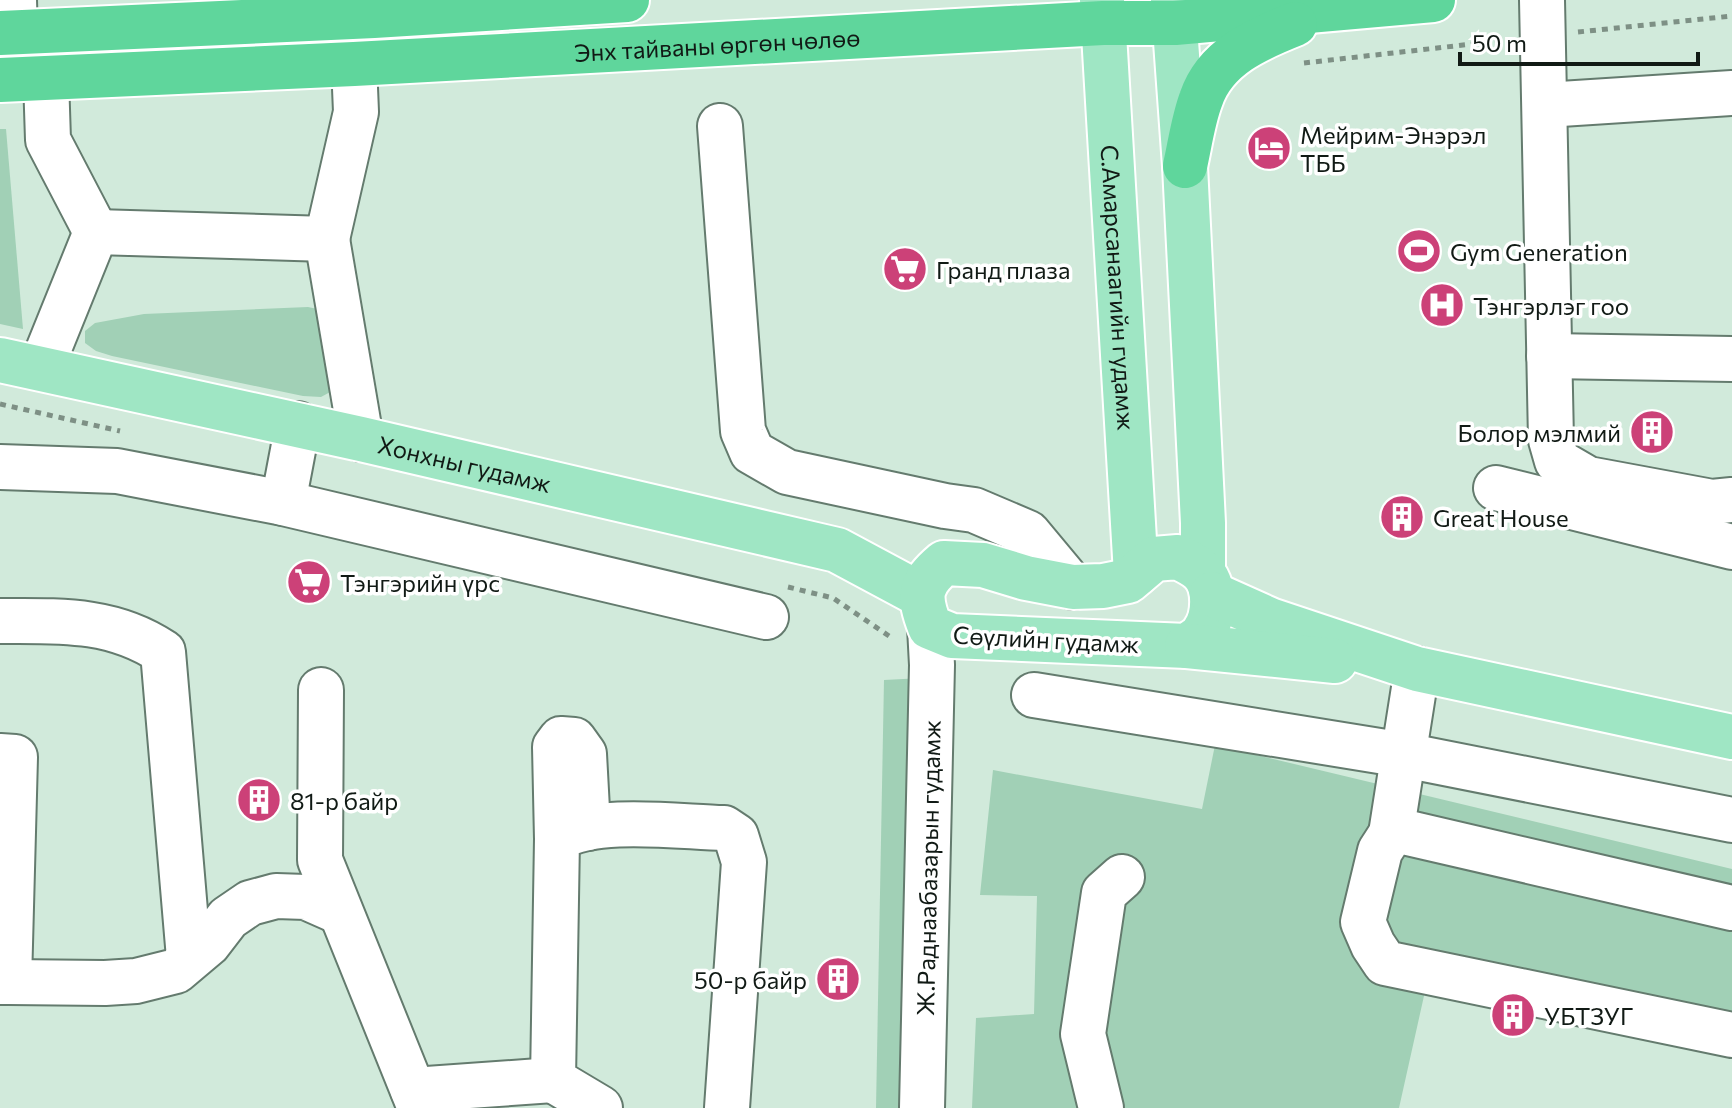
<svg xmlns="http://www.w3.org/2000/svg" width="1732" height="1108" viewBox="0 0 1732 1108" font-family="Commissioner,sans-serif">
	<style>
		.green { fill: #a1d0b6 }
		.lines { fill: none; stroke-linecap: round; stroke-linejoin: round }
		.minor-casing { stroke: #647b6e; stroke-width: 48 }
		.major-casing { stroke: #fff; stroke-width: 48 }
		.highway-casing { stroke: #fff; stroke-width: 48 }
		.path { stroke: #7e9085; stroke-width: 5; stroke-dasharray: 6 6; stroke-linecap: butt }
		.minor { stroke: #fff; stroke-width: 44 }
		.major { stroke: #9fe6c4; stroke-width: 44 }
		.highway { stroke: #5fd69c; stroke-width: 44 }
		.labels { text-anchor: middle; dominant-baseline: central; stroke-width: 7; stroke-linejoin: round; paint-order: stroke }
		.street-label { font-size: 24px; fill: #111a15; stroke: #fff }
		.poi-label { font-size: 24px; fill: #111a15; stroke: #fff; text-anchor: start }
	</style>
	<rect width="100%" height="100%" fill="#d1eadb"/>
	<g class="green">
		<polygon points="0,129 6,129 23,329 0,324"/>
		<polygon points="308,307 322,310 332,391 321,397 303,396 112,356 96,351 85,343 85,331 95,323 144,314"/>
		<polygon points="923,678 911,1108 876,1108 884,680"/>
		<polygon points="1215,745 1732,869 1732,1036 1430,969 1399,1108 972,1108 976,1018 1034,1014 1037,896 980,895 993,770 1202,809"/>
	</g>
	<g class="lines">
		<g class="minor-casing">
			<g id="minor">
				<polyline points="14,0 15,33"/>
				<polyline points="1542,0 1551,440 1557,461 1588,479 1712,502 1732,500"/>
				<polyline points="46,78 48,140 96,232"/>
				<polyline points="1545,105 1732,93"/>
				<polyline points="720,126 743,431 752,452 787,472 945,506 974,510 1028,533 1073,587"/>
				<polyline points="327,239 361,439"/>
				<polyline points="1549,356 1732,359"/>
				<polyline points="41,368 96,232 327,239 356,112 354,64"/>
				<polyline points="0,467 117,471 283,503 766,617"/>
				<polyline points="1496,488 1732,547"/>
				<polyline points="283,503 298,424"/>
				<path d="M0,621C59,621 112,618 163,652L189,958"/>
				<polyline points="321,690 320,860 420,1108"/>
				<polyline points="1034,695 1404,755 1732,820"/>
				<polyline points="0,756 15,757 9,982 0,982"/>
				<polyline points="1391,834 1417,669"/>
				<polyline points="557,839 555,747 561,739 574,740 584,754 588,828"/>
				<polyline points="1732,908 1404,832 1391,834 1380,851 1363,922 1373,945 1385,963 1732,1035"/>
				<polyline points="9,982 105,983 136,981 176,971 208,944 228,918 250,903 276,896 306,897 340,912"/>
				<polyline points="413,1090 553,1080"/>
				<path d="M600,1108L553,1080L557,839C596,815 678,827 724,828L736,836L744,862L727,1108"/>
				<path id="s1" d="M922,1108L932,665L930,627"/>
				<polyline points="1101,1108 1083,1034 1104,893 1122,877"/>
			</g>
		</g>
		<g class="major-casing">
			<g id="major">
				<path id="s2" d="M1102,0L1136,574"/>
				<polyline points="1173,0 1185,166 1203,523 1203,572"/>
				<path id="s3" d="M0,360L361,439L837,550L921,595"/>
				<path d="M1178,557C1186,561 1195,565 1201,571C1216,585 1215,617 1203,633C1200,638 1192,642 1187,646L952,636L930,627C918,596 919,584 944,563L983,565L1026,578L1073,587L1103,586L1128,581L1154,559Z"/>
				<polyline points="1212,594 1270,620 1417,669 1732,737"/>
				<polyline points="1187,646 1335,661"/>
			</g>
		</g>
		<g class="highway-casing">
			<g id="highway">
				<polyline points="0,33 374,16 627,0"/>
				<path id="s4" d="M0,80L354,64L1103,23H1175L1433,0"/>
				<path d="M1185,166C1190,144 1193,120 1201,99C1215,57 1257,39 1295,24"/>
			</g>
		</g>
		<g class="path">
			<polyline points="1578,32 1732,16"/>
			<polyline points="1304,63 1508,40"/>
			<polyline points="0,404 120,431"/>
			<polyline points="788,587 833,598 892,638"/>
		</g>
		<use href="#minor" class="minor"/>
		<use href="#major" class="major"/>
		<use href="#highway" class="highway"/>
	</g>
	<defs>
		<g id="hotel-disc" transform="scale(2.3)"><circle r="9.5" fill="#cc4178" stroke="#fff"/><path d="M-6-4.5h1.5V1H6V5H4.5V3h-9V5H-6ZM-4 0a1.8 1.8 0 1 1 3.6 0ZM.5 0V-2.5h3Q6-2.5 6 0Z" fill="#fff"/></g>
		<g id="stadium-disc" transform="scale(2.3)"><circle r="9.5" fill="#cc4178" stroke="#fff"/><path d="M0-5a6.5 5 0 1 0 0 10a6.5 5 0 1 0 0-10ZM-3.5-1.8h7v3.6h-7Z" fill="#fff"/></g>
		<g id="supermarket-disc" transform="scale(2.3)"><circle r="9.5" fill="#cc4178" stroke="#fff"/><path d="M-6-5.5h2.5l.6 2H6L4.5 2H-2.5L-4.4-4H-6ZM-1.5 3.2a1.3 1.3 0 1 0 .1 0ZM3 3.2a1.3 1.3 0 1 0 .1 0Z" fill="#fff"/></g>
		<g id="hospital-disc" transform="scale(2.3)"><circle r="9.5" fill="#cc4178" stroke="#fff"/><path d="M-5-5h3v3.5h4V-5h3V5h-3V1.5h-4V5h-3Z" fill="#fff"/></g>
		<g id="building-disc" transform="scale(2.3)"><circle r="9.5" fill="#cc4178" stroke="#fff"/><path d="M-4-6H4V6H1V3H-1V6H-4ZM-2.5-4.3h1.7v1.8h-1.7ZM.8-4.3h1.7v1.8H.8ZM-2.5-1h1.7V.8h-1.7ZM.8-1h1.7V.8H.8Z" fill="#fff"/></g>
	</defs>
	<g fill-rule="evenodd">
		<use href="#hotel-disc" x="1269" y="148"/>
		<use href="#stadium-disc" x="1419" y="251"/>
		<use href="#supermarket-disc" x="905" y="269"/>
		<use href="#hospital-disc" x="1442" y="305"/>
		<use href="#building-disc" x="1652" y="432"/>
		<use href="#building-disc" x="1402" y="517"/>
		<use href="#supermarket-disc" x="309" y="582"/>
		<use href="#building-disc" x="259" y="800"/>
		<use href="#building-disc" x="838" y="979"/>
		<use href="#building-disc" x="1513" y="1015"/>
	</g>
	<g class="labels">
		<g class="street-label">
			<text stroke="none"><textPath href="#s4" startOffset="718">Энх тайваны өргөн чөлөө</textPath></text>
			<text stroke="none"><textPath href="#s2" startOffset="288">С.Амарсанаагийн гудамж</textPath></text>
			<text stroke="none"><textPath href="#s3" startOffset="476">Хонхны гудамж</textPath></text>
			<text transform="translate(1046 639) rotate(3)">Сөүлийн гудамж</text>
			<text stroke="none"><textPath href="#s1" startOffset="240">Ж.Раднаабазарын гудамж</textPath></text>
		</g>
		<g class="poi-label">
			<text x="1300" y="134">Мейрим-Энэрэл<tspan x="1300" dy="28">ТББ</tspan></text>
			<text x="1450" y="251">Gym Generation</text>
			<text x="936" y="269">Гранд плаза</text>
			<text x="1473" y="305">Тэнгэрлэг гоо</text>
			<text x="1621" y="432" text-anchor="end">Болор мэлмий</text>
			<text x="1433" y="517">Great House</text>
			<text x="340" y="582">Тэнгэрийн үрс</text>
			<text x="290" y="800">81-р байр</text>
			<text x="807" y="979" text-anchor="end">50-р байр</text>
			<text x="1544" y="1015">УБТЗУГ</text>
		</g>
	</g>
	<path d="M1460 52v12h238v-12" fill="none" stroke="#111a15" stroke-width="4"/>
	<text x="1472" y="52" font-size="24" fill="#111a15" stroke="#ffffff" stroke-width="6" paint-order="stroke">50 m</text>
</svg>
